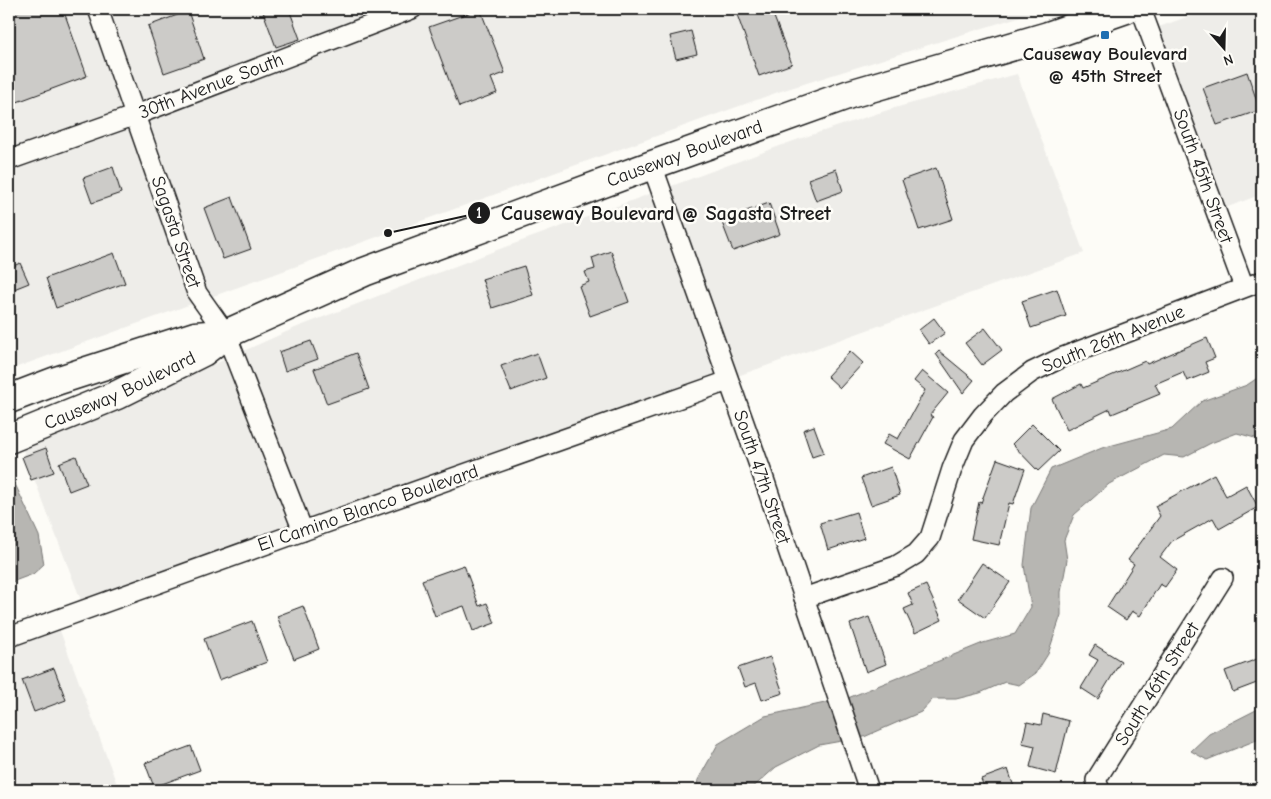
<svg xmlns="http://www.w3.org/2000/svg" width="1271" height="799" viewBox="0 0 1271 799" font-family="'Comic Neue',sans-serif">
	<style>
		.built { fill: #eeede9 }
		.water { fill: #b7b6b2; stroke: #797876 }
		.building { fill: #cccbc8; stroke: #1c1c1c }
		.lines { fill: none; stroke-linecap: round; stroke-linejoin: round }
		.street-casing { stroke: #1c1c1c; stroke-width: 22 }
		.primary-casing { stroke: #1c1c1c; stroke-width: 31 }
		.street { stroke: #fdfcf7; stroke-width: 19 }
		.primary { stroke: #fdfcf7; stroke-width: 28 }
		.poi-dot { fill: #1f6fb2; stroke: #fdfcf7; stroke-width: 2 }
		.labels { text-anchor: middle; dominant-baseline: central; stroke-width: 5; stroke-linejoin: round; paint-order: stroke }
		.poi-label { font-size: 19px; font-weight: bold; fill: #1c1c1c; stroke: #fdfcf7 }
		.street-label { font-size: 19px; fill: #1c1c1c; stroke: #fdfcf7 }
		.leader { fill: none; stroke: #1c1c1c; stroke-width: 2 }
		.callout-dot { fill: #1c1c1c; stroke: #fdfcf7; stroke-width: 2 }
		.mark-label { font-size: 15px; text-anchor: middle; font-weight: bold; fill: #fff }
		.callout-label { font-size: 20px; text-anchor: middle; font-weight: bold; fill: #1c1c1c; stroke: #fdfcf7; stroke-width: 5; stroke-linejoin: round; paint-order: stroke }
	</style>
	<rect width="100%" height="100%" fill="#fdfcf7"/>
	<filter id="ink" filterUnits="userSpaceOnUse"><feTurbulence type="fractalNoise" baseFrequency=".02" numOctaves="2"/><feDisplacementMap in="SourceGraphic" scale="10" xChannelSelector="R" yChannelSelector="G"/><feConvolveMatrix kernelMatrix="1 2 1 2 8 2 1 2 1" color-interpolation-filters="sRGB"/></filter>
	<g filter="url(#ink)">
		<g class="built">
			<polygon points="9,9 1044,9 781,91 9,370"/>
			<polygon points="1209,9 1262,9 1262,194 1220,210 1156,28"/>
			<polygon points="1017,74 1084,253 84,608 23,450 295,328 497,250 799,139 891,109"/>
			<polygon points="59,628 119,790 9,790 9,649"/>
		</g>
		<g class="water">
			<polygon points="1262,375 1262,440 1237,433 1211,443 1184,457 1164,455 1109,484 1074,515 1064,540 1067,560 1061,592 1061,615 1048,654 1036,673 1019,685 1005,682 980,693 956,699 933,699 921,712 864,737 819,745 776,767 750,790 696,790 698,780 718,744 765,716 848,698 983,643 1015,634 1031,607 1024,565 1031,508 1051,469 1102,448 1172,429 1202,401 1247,385"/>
			<polygon points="9,481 15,484 39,536 44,564 33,574 9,583"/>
			<polygon points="1262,707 1262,735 1259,739 1207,760 1191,751 1209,734"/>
		</g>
		<g class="building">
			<polygon points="25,9 63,9 87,76 9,105 9,14"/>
			<polygon points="262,9 289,9 300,39 276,47"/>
			<polygon points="480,9 505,73 491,78 497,93 459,107 429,27"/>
			<polygon points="735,9 771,9 792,64 759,76"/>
			<polygon points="188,11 204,59 164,73 148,26"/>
			<polygon points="691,31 697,54 676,59 670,36"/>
			<polygon points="1247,72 1260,110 1217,125 1203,88"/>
			<polygon points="113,167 121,193 92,203 83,178"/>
			<polygon points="936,168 953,219 919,230 902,180"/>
			<polygon points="836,169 843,191 816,201 808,179"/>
			<polygon points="232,197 251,249 223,259 204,208"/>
			<polygon points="769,203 780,234 733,251 721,220"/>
			<polygon points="611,251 629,302 590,316 579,286 589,282 585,272 595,269 592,258"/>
			<polygon points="114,253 125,283 56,308 46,278"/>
			<polygon points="20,263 29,283 9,291 9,268"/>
			<polygon points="524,266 533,295 492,308 482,279"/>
			<polygon points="1057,289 1066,316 1031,328 1022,301"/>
			<polygon points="934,318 945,333 929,344 919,330"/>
			<polygon points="985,328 1002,350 982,365 965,343"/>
			<polygon points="1207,338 1215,358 1205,362 1209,372 1187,381 1183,372 1155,384 1160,394 1112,414 1110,409 1067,430 1052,399 1081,384 1083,388 1145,361 1147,364"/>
			<polygon points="311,341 318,359 285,371 279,352"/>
			<polygon points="850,351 863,363 840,388 827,376"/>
			<polygon points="939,351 974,380 963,393 936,354"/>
			<polygon points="356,353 369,389 327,404 314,369"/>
			<polygon points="537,353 546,378 511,391 501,366"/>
			<polygon points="922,371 948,393 930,415 933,417 910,459 883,444 889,434 898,439 925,390 914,381"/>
			<polygon points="1032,424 1059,451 1038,471 1012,444"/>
			<polygon points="814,426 824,453 812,457 803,430"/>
			<polygon points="46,448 54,472 31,480 22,457"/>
			<polygon points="76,456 87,484 69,491 59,463"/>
			<polygon points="997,459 1025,469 1013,504 1009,503 999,545 971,539 979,502 981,503"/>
			<polygon points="891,467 900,495 871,505 861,478"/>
			<polygon points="1214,474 1226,496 1246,485 1258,507 1219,529 1213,518 1172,541 1160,557 1177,570 1165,587 1160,584 1140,616 1132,611 1126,620 1107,607 1134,564 1128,560 1160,516 1155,506"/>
			<polygon points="856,512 864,538 828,550 820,523"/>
			<polygon points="982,563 1010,582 985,618 958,599"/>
			<polygon points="464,565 479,606 487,603 495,623 473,631 464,606 435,616 422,580"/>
			<polygon points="926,585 942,620 915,633 904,609 913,605 908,593"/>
			<polygon points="303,606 319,649 294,659 277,616"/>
			<polygon points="869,617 886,664 866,672 850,624"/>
			<polygon points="252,621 267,662 219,680 204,639"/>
			<polygon points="1095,645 1121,661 1098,699 1081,688 1098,660 1089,655"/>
			<polygon points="770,657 783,693 762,700 756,683 745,687 738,668"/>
			<polygon points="1260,658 1262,665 1262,681 1233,692 1225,671"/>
			<polygon points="54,668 66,700 34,712 22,680"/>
			<polygon points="1043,714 1069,721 1056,774 1030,767 1035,746 1022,743 1027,722 1041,725"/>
			<polygon points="191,746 200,770 154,787 145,763"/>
			<polygon points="1008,769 1015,790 985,790 981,779"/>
		</g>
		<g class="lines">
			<g class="street-casing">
				<g id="street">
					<polyline points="98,9 197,293 226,334 303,531"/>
					<polyline points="1141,9 1244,287"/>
					<polyline points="9,160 136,115 412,9"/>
					<polyline points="652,165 764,479 869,790"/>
					<polyline points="804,598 896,566 916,554 930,538 952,469 964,440 983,415 1004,393 1032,372 1063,357 1262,281"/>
					<polyline points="9,637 303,531 728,381"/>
					<polyline points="1100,790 1096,780 1223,578"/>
				</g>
			</g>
			<g class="primary-casing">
				<g id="primary">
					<polyline points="9,399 56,381 195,336 222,334"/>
					<path id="s1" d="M9,439L117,395L203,352L226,334L364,272L652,165L850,94L1048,36L1126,9"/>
				</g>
			</g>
			<use href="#street" class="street"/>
			<use href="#primary" class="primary"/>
		</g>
	</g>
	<rect class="poi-dot" x="1100" y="30" width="10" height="10" rx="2.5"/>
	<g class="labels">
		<g class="poi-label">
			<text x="1105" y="54">Causeway Boulevard<tspan x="1105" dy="22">@ 45th Street</tspan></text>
		</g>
		<g class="street-label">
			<text transform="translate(211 86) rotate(-21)">30th Avenue South</text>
			<text stroke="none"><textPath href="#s1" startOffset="735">Causeway Boulevard</textPath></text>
			<text transform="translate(1203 176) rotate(70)">South 45th Street</text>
			<text transform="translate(176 232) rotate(71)">Sagasta Street</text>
			<text transform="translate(1113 339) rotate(-22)">South 26th Avenue</text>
			<text stroke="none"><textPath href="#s1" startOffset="121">Causeway Boulevard</textPath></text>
			<text transform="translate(762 477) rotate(71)">South 47th Street</text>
			<text transform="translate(368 508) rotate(-19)">El Camino Blanco Boulevard</text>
			<text transform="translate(1157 684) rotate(-58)">South 46th Street</text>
		</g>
	</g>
	<path class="leader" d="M388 233L479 213"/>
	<g class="callout-dot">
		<circle cx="388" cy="233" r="5"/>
		<circle cx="479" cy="213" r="12"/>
	</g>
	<g class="mark-label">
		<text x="479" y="218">1</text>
	</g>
	<g class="callout-label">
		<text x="666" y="220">Causeway Boulevard @ Sagasta Street</text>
	</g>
	<rect width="1271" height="799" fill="none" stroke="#fdfcf7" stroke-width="30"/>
	<rect x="15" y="15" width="1241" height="769" fill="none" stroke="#1c1c1c" stroke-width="2" filter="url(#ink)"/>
	<g transform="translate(1224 48) rotate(160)" stroke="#fdfcf7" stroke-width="4" paint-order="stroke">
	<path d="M0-4L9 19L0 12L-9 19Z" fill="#1c1c1c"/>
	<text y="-8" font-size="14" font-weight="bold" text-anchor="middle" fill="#1c1c1c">N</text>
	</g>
</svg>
